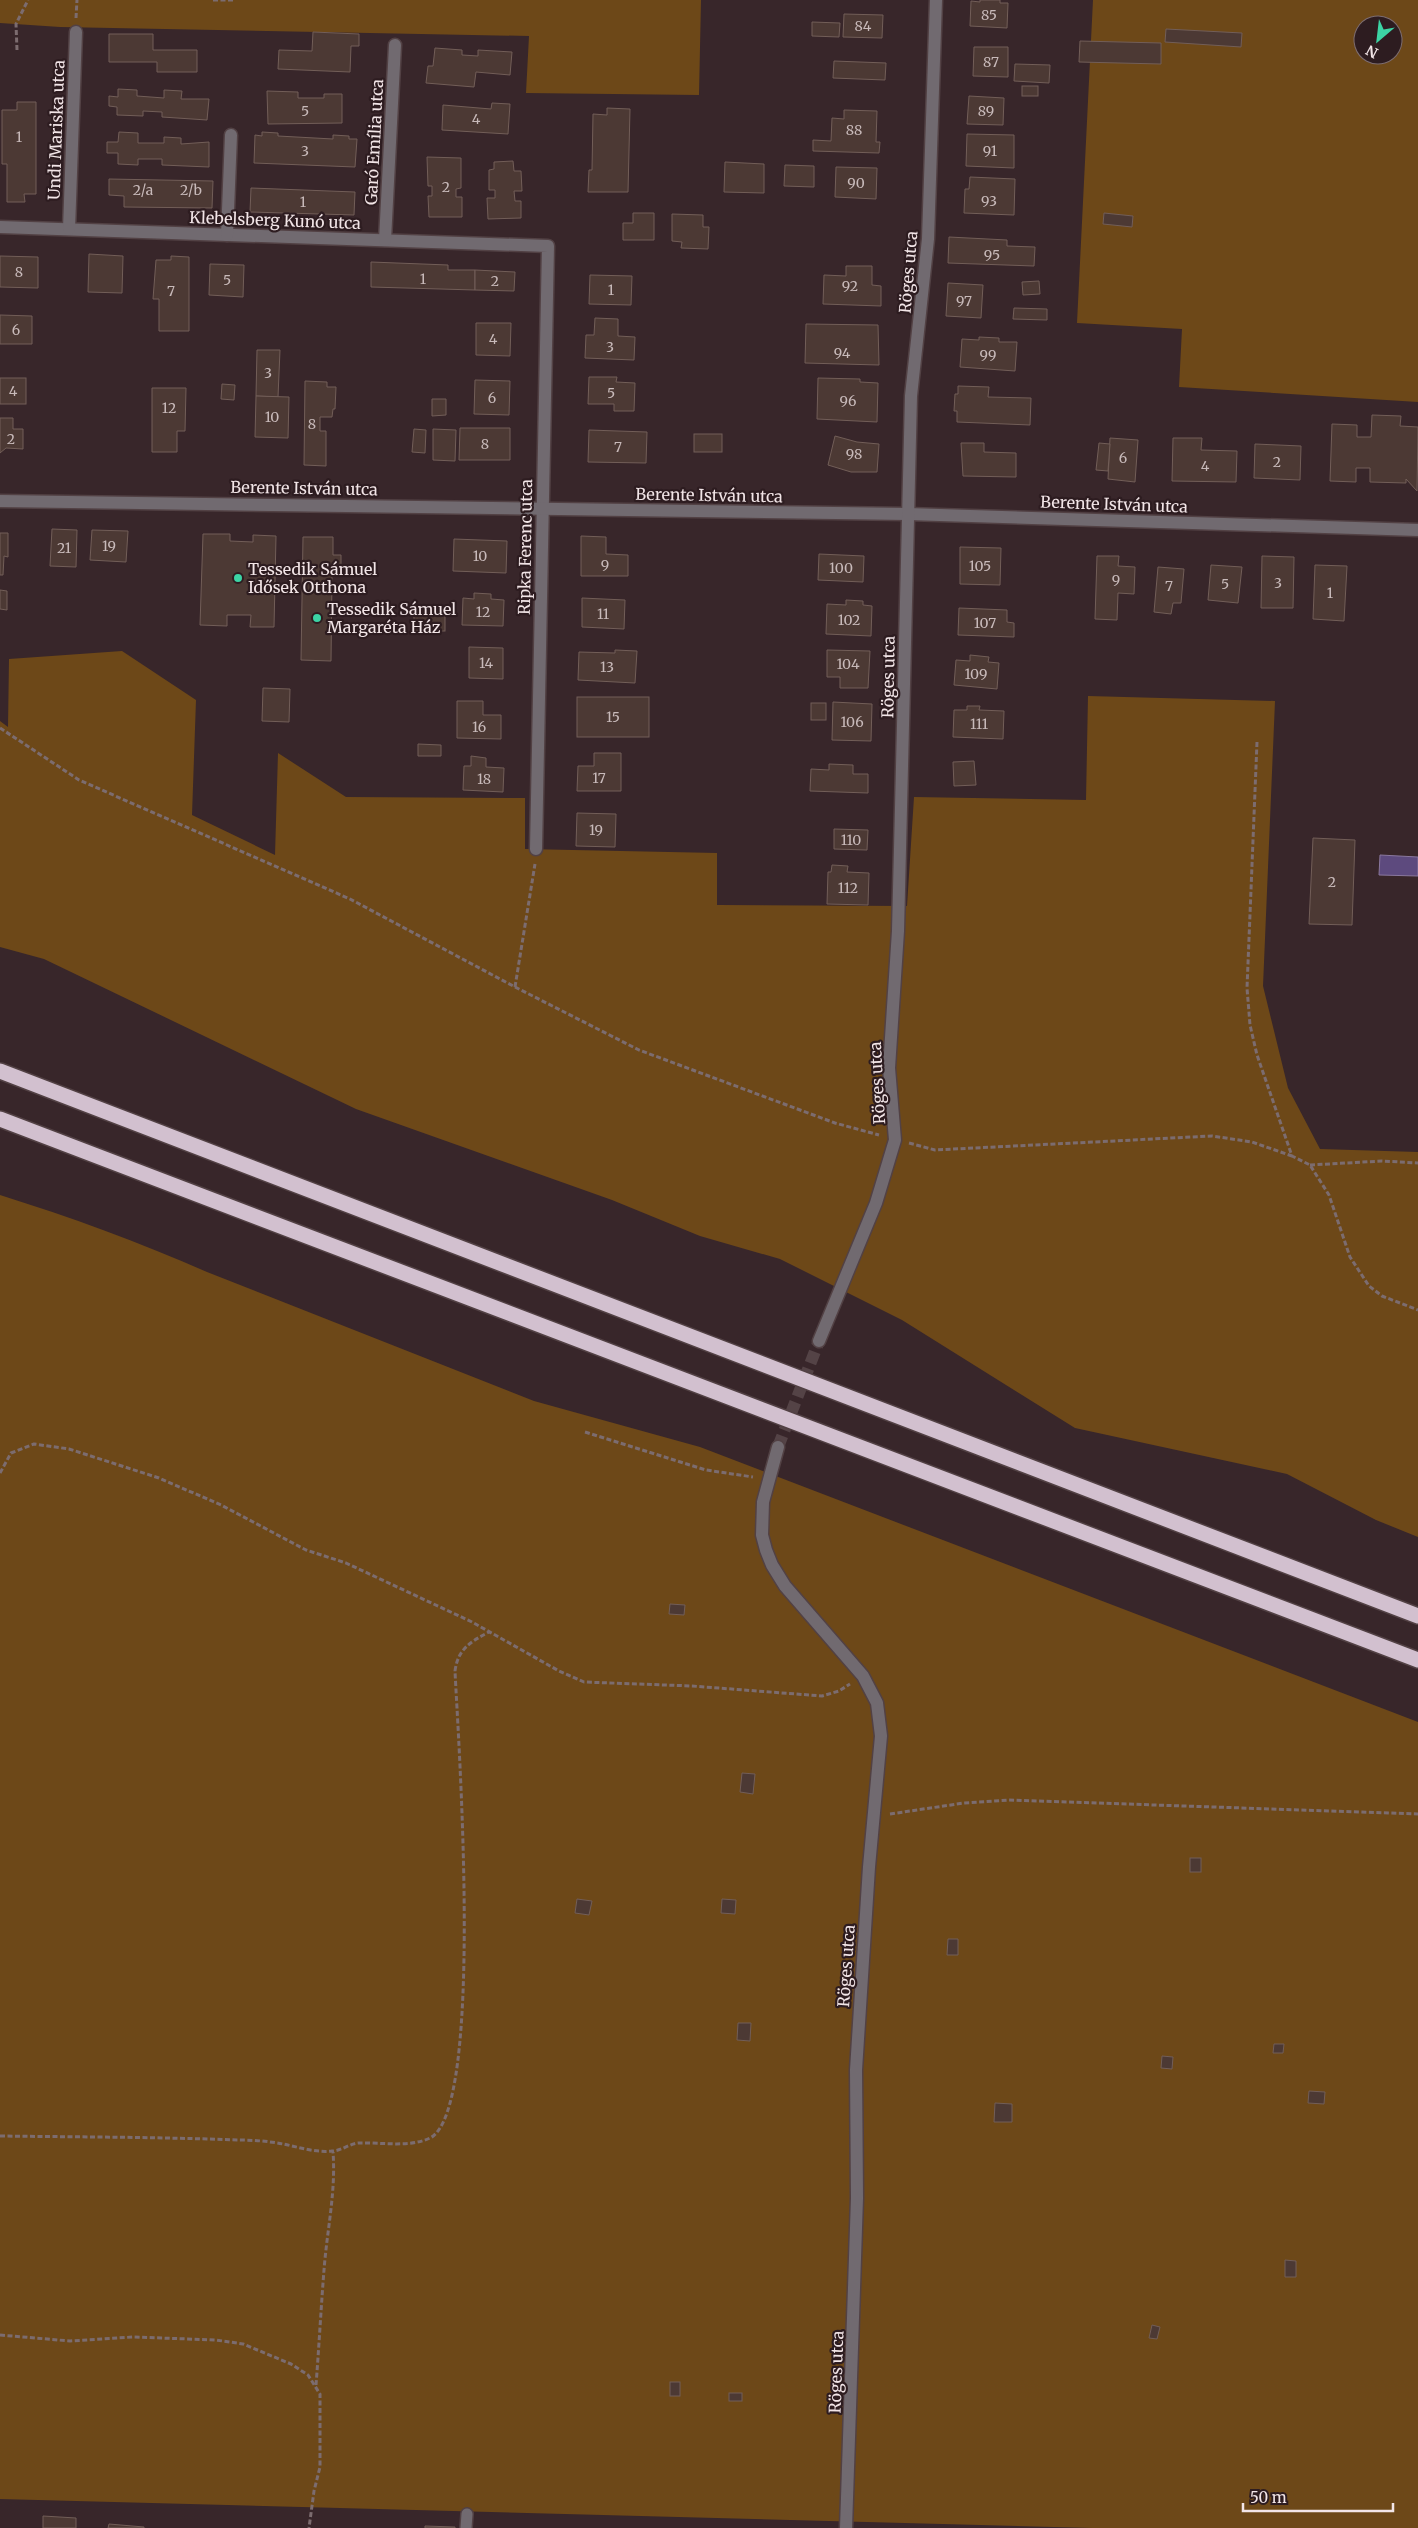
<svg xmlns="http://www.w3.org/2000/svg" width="1418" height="2528" viewBox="0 0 1418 2528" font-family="Merriweather,serif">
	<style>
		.green { fill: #6d4818; fill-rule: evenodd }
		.water { fill: #5d4a7e; stroke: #8a789e }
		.building { fill: #4c3934; stroke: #725e58 }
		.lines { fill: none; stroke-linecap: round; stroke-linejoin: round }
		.street-tunnel { stroke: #544346; stroke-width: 12; stroke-dasharray: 12 6; stroke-linecap: butt }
		.lane-casing { stroke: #524144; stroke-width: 14 }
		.street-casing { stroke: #524144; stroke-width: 15 }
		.highway-casing { stroke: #524144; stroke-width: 18 }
		.path { stroke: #7c6c6f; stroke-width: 3; stroke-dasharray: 5 2.5; stroke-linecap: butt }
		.lane { stroke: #716a70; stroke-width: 11 }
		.street { stroke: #716a70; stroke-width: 12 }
		.highway { stroke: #d2c0cf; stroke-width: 15 }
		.poi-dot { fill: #3cd4a4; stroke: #2d1c20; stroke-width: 2 }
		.labels { text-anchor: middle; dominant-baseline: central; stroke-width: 4.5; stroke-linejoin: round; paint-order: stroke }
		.number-label { font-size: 14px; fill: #c8baba }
		.street-label { font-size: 16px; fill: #f2e5e7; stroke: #2d1c20 }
		.poi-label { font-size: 16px; fill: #f2e5e7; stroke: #2d1c20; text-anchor: start }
	</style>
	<rect width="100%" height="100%" fill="#38262a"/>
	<g class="green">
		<polygon points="0,0 701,0 699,95 526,93 529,36 60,27 0,23"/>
		<path d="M1093,0H1418V402L1179,387L1182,329L1077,323ZM1363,25H1393V55H1363Z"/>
		<polygon points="122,651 196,700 192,815 275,855 278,753 346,797 525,798 525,849 717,853 717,905 907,906 914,797 1086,800 1088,696 1275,701 1263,986 1288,1088 1320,1149 1418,1152 1418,1537 1376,1520 1287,1474 1075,1428 902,1320 780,1259 700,1236 612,1200 356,1109 44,959 0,947 0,721 8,727 9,659"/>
		<path d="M0,1195C70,1217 139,1242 207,1272L534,1401L700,1447L1418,1722V2528H1092L0,2499Z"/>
	</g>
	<polygon class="water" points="1380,855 1418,857 1418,876 1379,875"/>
	<g class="building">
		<polygon points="980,0 1000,0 1000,3 1008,3 1007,28 970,26 971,1 980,2"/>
		<polygon points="844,14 883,15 882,38 843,37"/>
		<polygon points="812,22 840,23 839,37 812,36"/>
		<polygon points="1166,29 1242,33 1241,47 1165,42"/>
		<polygon points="313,32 359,34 359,46 351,46 350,72 278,69 279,50 312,51"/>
		<polygon points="109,34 153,34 153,50 197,50 197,72 157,72 157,62 109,62"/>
		<polygon points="1080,41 1161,43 1161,64 1079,62"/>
		<polygon points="974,47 1008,47 1008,77 973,76"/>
		<polygon points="435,48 462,50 462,55 478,56 478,50 512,52 510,75 476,72 474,87 426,83 428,66 433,66"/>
		<polygon points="834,61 886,63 885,80 833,78"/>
		<polygon points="1015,64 1050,65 1049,83 1014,81"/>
		<rect x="1022" y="86" width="16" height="10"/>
		<polygon points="118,89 137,90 137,96 164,98 164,90 182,91 181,99 209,99 207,120 162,117 162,112 143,111 143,116 117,115 117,107 109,106 109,96 118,97"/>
		<polygon points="267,91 298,92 298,98 324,98 324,94 342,94 342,123 268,124"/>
		<polygon points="969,96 1004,98 1003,125 967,124"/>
		<polygon points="17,102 36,102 36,194 24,194 25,202 7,202 7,164 2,164 2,110 17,110"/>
		<polygon points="492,103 510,104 508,134 442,130 443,105 491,109"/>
		<polygon points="607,108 630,109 628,192 588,192 589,170 592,170 593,114 607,115"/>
		<polygon points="844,110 877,111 876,142 880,142 879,153 813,151 813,140 831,141 832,118 844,119"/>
		<polygon points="119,132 138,133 138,143 164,143 164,137 181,138 181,144 209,142 209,167 162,165 162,159 138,159 138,165 118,164 118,153 107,153 107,142 118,142"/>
		<polygon points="262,132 278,133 278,136 333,139 333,135 349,136 349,139 357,139 355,167 254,163 255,135 262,136"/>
		<polygon points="967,134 1014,135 1014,168 966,166"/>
		<polygon points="427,157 461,158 461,188 456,189 456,197 462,197 462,217 429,217 428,196 432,196 432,186 428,186"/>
		<polygon points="513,161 514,171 521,171 522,191 514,191 515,201 521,201 521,218 488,219 487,198 495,198 495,190 489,190 489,170 494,169 494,162"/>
		<polygon points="725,162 764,164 764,193 724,192"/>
		<polygon points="785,165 814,166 814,187 784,186"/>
		<polygon points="836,167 877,168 876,199 835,197"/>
		<polygon points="970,177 1015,179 1014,215 964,213 965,189 969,189"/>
		<polygon points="109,179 213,181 212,208 124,207 124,196 109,195"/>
		<polygon points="251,188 355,192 354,215 250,212"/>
		<polygon points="633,213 654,213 654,240 623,240 623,223 633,223"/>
		<polygon points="1104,213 1133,216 1132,227 1103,224"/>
		<polygon points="672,214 703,215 703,227 709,227 708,249 681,248 682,242 672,241"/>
		<polygon points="949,237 1007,240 1007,246 1035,247 1034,266 948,263"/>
		<polygon points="89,254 123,256 122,293 88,292"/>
		<polygon points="0,256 38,257 38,288 0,287"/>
		<polygon points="171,256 189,257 189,331 159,331 159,299 153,299 156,260 171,260"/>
		<polygon points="371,262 448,265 448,270 475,270 475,290 371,287"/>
		<polygon points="210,264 244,265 243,297 209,295"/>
		<polygon points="846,266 872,266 872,285 881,286 881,306 823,304 824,275 846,276"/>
		<polygon points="475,270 515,272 514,291 475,290"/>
		<polygon points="590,275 632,276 631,305 589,304"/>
		<polygon points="1039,281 1040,294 1023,295 1022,282"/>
		<polygon points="948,283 983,285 981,318 946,316"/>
		<polygon points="1014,308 1047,309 1047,320 1013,319"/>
		<polygon points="0,315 32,316 32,344 0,344"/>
		<polygon points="595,318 618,319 618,336 635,337 634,360 585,358 586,335 594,335"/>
		<polygon points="476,323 511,323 510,356 476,355"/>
		<polygon points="806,324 878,325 879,365 805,363"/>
		<polygon points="979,337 999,338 999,342 1017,342 1015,371 960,367 962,339 979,340"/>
		<polygon points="257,350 280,350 278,397 256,396"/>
		<polygon points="589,377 617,377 616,382 635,383 634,411 614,411 614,404 588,404"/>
		<rect x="0" y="378" width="26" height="26"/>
		<polygon points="818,378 860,379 860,382 878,383 877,422 817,419"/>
		<polygon points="475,380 510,381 509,415 474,414"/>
		<polygon points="305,381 327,382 327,387 336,387 335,409 333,409 332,417 320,417 320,431 326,431 326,466 304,465"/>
		<polygon points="222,384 235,385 234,400 221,399"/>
		<polygon points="958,386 989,387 988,397 1031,398 1030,425 957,422 957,411 954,411 955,394 958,394"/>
		<polygon points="152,388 186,388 185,431 177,431 177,452 152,452"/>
		<polygon points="256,396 289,397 288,438 255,437"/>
		<polygon points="432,399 446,399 446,415 432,416"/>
		<polygon points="1372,415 1401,416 1400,426 1418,427 1417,491 1406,479 1406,483 1370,482 1370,468 1356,468 1356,482 1330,481 1332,424 1357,425 1357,437 1371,437"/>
		<polygon points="0,418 13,418 13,429 23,429 23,449 6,448 0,453"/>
		<polygon points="460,428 510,428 510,460 459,460"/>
		<polygon points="414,429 426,430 425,453 412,452"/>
		<polygon points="433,429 456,430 455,461 433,460"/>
		<polygon points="589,430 647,432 646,463 588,462"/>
		<rect x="694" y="434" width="28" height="18"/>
		<polygon points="835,436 857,442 879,444 877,472 851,472 828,465"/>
		<polygon points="1110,438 1138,440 1135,482 1108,479"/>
		<polygon points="1173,438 1202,438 1201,450 1237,451 1236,482 1172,481"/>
		<polygon points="961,443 984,443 984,452 1016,453 1016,477 963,476"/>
		<polygon points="1099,443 1110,444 1108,471 1096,470"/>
		<polygon points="1255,444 1301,446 1300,480 1254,478"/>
		<polygon points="52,529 77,530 76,567 50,566"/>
		<polygon points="92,530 128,531 126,562 90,560"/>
		<polygon points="0,533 8,533 8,557 4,556 3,575 0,575"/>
		<polygon points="203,534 230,534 230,541 253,542 253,535 276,536 274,627 250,627 251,615 227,615 227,626 200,625"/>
		<polygon points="581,536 606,537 606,554 628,555 628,576 581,576"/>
		<polygon points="303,537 333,537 333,555 341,555 341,576 332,576 331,661 301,660"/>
		<polygon points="454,539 507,541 506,573 453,571"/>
		<polygon points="960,547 1001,548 1000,585 960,584"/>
		<polygon points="819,554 864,556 863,582 818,580"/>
		<polygon points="1097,556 1119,556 1118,566 1135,567 1134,594 1118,593 1117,620 1095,619"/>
		<polygon points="1262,556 1294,557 1293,608 1261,608"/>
		<polygon points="1211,565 1242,567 1238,603 1208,600"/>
		<polygon points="1315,565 1347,566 1344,621 1313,619"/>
		<polygon points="1158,567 1184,569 1181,603 1173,603 1171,614 1154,612"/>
		<polygon points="0,590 7,591 7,610 0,609"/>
		<polygon points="474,593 491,594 491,599 504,600 503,626 462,625 463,598 474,599"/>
		<polygon points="582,598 625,600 624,629 582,627"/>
		<polygon points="846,600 863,601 863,605 872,606 871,636 826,634 827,604 846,605"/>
		<polygon points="959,608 1007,610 1007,622 1014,623 1014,637 958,635"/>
		<rect x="414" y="613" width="31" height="18"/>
		<polygon points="469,647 503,648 503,679 469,678"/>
		<polygon points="615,650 637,651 635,683 578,680 579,652 615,653"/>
		<polygon points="827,650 870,651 868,688 840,688 840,677 827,677"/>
		<polygon points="970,655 989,657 988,662 999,663 997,689 954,685 956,660 970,661"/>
		<polygon points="263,688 290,689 289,722 262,721"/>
		<rect x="577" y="697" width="72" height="40"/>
		<polygon points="457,701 483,701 483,715 501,715 501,739 457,738"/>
		<polygon points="833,702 872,704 871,741 832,740"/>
		<rect x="811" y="703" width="15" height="17"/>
		<polygon points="967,706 980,706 979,710 1004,711 1003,739 953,737 954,710 967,710"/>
		<polygon points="418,744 441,745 441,756 418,756"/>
		<polygon points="594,753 621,753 621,791 577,791 578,766 594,766"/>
		<polygon points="471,756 486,758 486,767 504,768 503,792 463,790 464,766 471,766"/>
		<polygon points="974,761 976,785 954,786 953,762"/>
		<polygon points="829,764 853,765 853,774 868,774 868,793 810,791 811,769 829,770"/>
		<polygon points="577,813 616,814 615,847 576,846"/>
		<polygon points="834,829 868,830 867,850 834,849"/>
		<polygon points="1313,838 1355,840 1352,925 1309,924"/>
		<polygon points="832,865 848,866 847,872 869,873 868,905 827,904 828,872 831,872"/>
		<polygon points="670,1604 685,1605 684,1615 669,1614"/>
		<polygon points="742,1773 755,1774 753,1794 740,1792"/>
		<rect x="1190" y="1858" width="11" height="14"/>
		<polygon points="577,1899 592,1901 589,1915 575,1913"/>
		<polygon points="722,1899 736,1900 735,1914 721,1913"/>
		<polygon points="948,1939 958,1939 958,1955 947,1955"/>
		<polygon points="738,2023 751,2023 750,2041 737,2040"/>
		<polygon points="1274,2044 1284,2044 1283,2053 1273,2053"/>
		<polygon points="1162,2056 1173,2057 1172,2069 1161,2068"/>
		<polygon points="1309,2091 1325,2092 1324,2104 1308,2103"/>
		<polygon points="995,2103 1012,2104 1012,2122 994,2122"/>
		<polygon points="1285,2260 1296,2261 1296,2277 1285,2277"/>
		<polygon points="1152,2325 1160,2327 1157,2339 1149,2338"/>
		<rect x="670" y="2382" width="10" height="14"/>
		<rect x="729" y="2393" width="13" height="8"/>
		<polygon points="43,2516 76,2518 76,2528 43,2528"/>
		<polygon points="109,2524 144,2527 144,2528 108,2528"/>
		<polygon points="425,2526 455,2527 455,2528 425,2528"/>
	</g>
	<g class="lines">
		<polyline class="street-tunnel" points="778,1447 819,1341"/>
		<g class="lane-casing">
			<polyline id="lane" points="466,2528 467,2514"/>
		</g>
		<g class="street-casing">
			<g id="street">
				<polyline points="0,227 548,246 536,849"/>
				<polyline points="69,229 76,32"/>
				<polyline points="227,235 231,135"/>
				<polyline points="385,240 395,45"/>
				<polyline points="0,501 908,514 1418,530"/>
				<polyline points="819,1341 876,1203 895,1140 889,1068 898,931 911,396 928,239 936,0"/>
				<polyline points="778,1447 763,1502 762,1535 766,1550 772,1565 785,1586 863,1676 877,1703 881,1736 869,1867 856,2070 857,2198 846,2528"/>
			</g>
		</g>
		<g class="highway-casing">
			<g id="highway">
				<polyline points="0,1071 1418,1616"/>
				<polyline points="0,1119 1418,1660"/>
			</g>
		</g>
		<g class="path">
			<polyline points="213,0 233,0"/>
			<polyline points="76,18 77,0"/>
			<polyline points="17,50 16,24 28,0"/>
			<polyline points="0,728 79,780 350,899 515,987 639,1050 835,1123 879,1135"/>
			<polyline points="1257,742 1247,988 1250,1025 1257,1055 1292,1156 1310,1165 1329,1195 1350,1257 1369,1286 1382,1296 1418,1310"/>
			<polyline points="515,987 535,864"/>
			<polyline points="909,1143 935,1150 1212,1136 1252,1142 1292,1156"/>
			<polyline points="1310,1165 1382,1161 1418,1163"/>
			<polyline points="585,1432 706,1470 753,1477"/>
			<polyline points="0,1473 11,1453 34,1444 69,1449 159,1478 221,1505 306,1550 346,1563 472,1622 559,1671 584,1682 692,1686 822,1696 839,1691 850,1684"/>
			<polyline points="890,1814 964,1803 1009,1800 1418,1814"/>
			<path d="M0,2136C79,2137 158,2137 237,2140C252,2140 268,2141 283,2144C298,2147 316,2153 332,2151C341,2151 349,2144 358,2143C381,2142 409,2148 430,2138C485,2111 458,1737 455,1671C458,1649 470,1642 489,1632"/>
			<polyline points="0,2335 70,2341 133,2337 216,2340 243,2344 291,2364 308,2375 320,2394 320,2467 314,2491 309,2528"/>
			<path d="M316,2385C319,2347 321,2308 324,2270C327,2230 336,2192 333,2152"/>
		</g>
		<use href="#lane" class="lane"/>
		<use href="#street" class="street"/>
		<use href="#highway" class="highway"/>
	</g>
	<g class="poi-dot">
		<circle cx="238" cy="578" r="5"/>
		<circle cx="317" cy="618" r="5"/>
	</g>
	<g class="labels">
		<g class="number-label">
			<text x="989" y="15">85</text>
			<text x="863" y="26">84</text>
			<text x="991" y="62">87</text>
			<text x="305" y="111">5</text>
			<text x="986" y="111">89</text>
			<text x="476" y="119">4</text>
			<text x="854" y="130">88</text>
			<text x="19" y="137">1</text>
			<text x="305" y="151">3</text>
			<text x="990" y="151">91</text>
			<text x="856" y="183">90</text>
			<text x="446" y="187">2</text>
			<text x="143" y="190">2/a</text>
			<text x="191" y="190">2/b</text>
			<text x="989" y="201">93</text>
			<text x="303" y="202">1</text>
			<text x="992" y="255">95</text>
			<text x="19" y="272">8</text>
			<text x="423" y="279">1</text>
			<text x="227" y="280">5</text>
			<text x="495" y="281">2</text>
			<text x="850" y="286">92</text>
			<text x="611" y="290">1</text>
			<text x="171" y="291">7</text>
			<text x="964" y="301">97</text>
			<text x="16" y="330">6</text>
			<text x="493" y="339">4</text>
			<text x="610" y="347">3</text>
			<text x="842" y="353">94</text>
			<text x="988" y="355">99</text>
			<text x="268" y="373">3</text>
			<text x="13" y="391">4</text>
			<text x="611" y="393">5</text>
			<text x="492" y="398">6</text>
			<text x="848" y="401">96</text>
			<text x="169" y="408">12</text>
			<text x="272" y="417">10</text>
			<text x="312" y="424">8</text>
			<text x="11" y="439">2</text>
			<text x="485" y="444">8</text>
			<text x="618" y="447">7</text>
			<text x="854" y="454">98</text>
			<text x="1123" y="458">6</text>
			<text x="1277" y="462">2</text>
			<text x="1205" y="466">4</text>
			<text x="109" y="546">19</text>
			<text x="64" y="548">21</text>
			<text x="480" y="556">10</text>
			<text x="605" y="565">9</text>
			<text x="980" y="566">105</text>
			<text x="841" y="568">100</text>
			<text x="1116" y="580">9</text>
			<text x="1278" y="583">3</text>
			<text x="1225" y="584">5</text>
			<text x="1169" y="586">7</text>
			<text x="1330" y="593">1</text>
			<text x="483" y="612">12</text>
			<text x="603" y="614">11</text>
			<text x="849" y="620">102</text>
			<text x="985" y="623">107</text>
			<text x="486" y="663">14</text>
			<text x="848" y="664">104</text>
			<text x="607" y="667">13</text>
			<text x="976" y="674">109</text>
			<text x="613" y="717">15</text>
			<text x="852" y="722">106</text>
			<text x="979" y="724">111</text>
			<text x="479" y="727">16</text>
			<text x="599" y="778">17</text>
			<text x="484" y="779">18</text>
			<text x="596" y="830">19</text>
			<text x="851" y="840">110</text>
			<text x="1332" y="882">2</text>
			<text x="848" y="888">112</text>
		</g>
		<g class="street-label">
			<text transform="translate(56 130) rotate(-88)">Undi Mariska utca</text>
			<text transform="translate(374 142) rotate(-87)">Garó Emília utca</text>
			<text transform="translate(275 220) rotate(2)">Klebelsberg Kunó utca</text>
			<text transform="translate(908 272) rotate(-85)">Röges utca</text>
			<text transform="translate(304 488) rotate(1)">Berente István utca</text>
			<text transform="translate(709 495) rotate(1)">Berente István utca</text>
			<text transform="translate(1114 504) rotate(2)">Berente István utca</text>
			<text transform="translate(525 547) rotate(-89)">Ripka Ferenc utca</text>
			<text transform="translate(888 677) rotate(-89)">Röges utca</text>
			<text transform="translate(877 1083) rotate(-93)">Röges utca</text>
			<text transform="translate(846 1966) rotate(-86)">Röges utca</text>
			<text transform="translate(836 2372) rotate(-88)">Röges utca</text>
		</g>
		<g class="poi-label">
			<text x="248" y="569">Tessedik Sámuel<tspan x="248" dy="18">Idősek Otthona</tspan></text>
			<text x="327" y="609">Tessedik Sámuel<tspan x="327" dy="18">Margaréta Ház</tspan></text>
		</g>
	</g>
	<g transform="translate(1378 40) rotate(208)"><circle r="24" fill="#2d1c20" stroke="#7c6c70"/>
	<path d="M0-4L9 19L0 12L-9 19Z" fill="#3cd4a4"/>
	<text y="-8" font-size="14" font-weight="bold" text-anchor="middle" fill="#f2e5e7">N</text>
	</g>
	<path d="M1243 2503v8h150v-8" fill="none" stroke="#f2e5e7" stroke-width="2.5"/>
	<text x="1250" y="2503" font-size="15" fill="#f2e5e7" stroke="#2d1c20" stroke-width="4" paint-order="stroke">50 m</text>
</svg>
